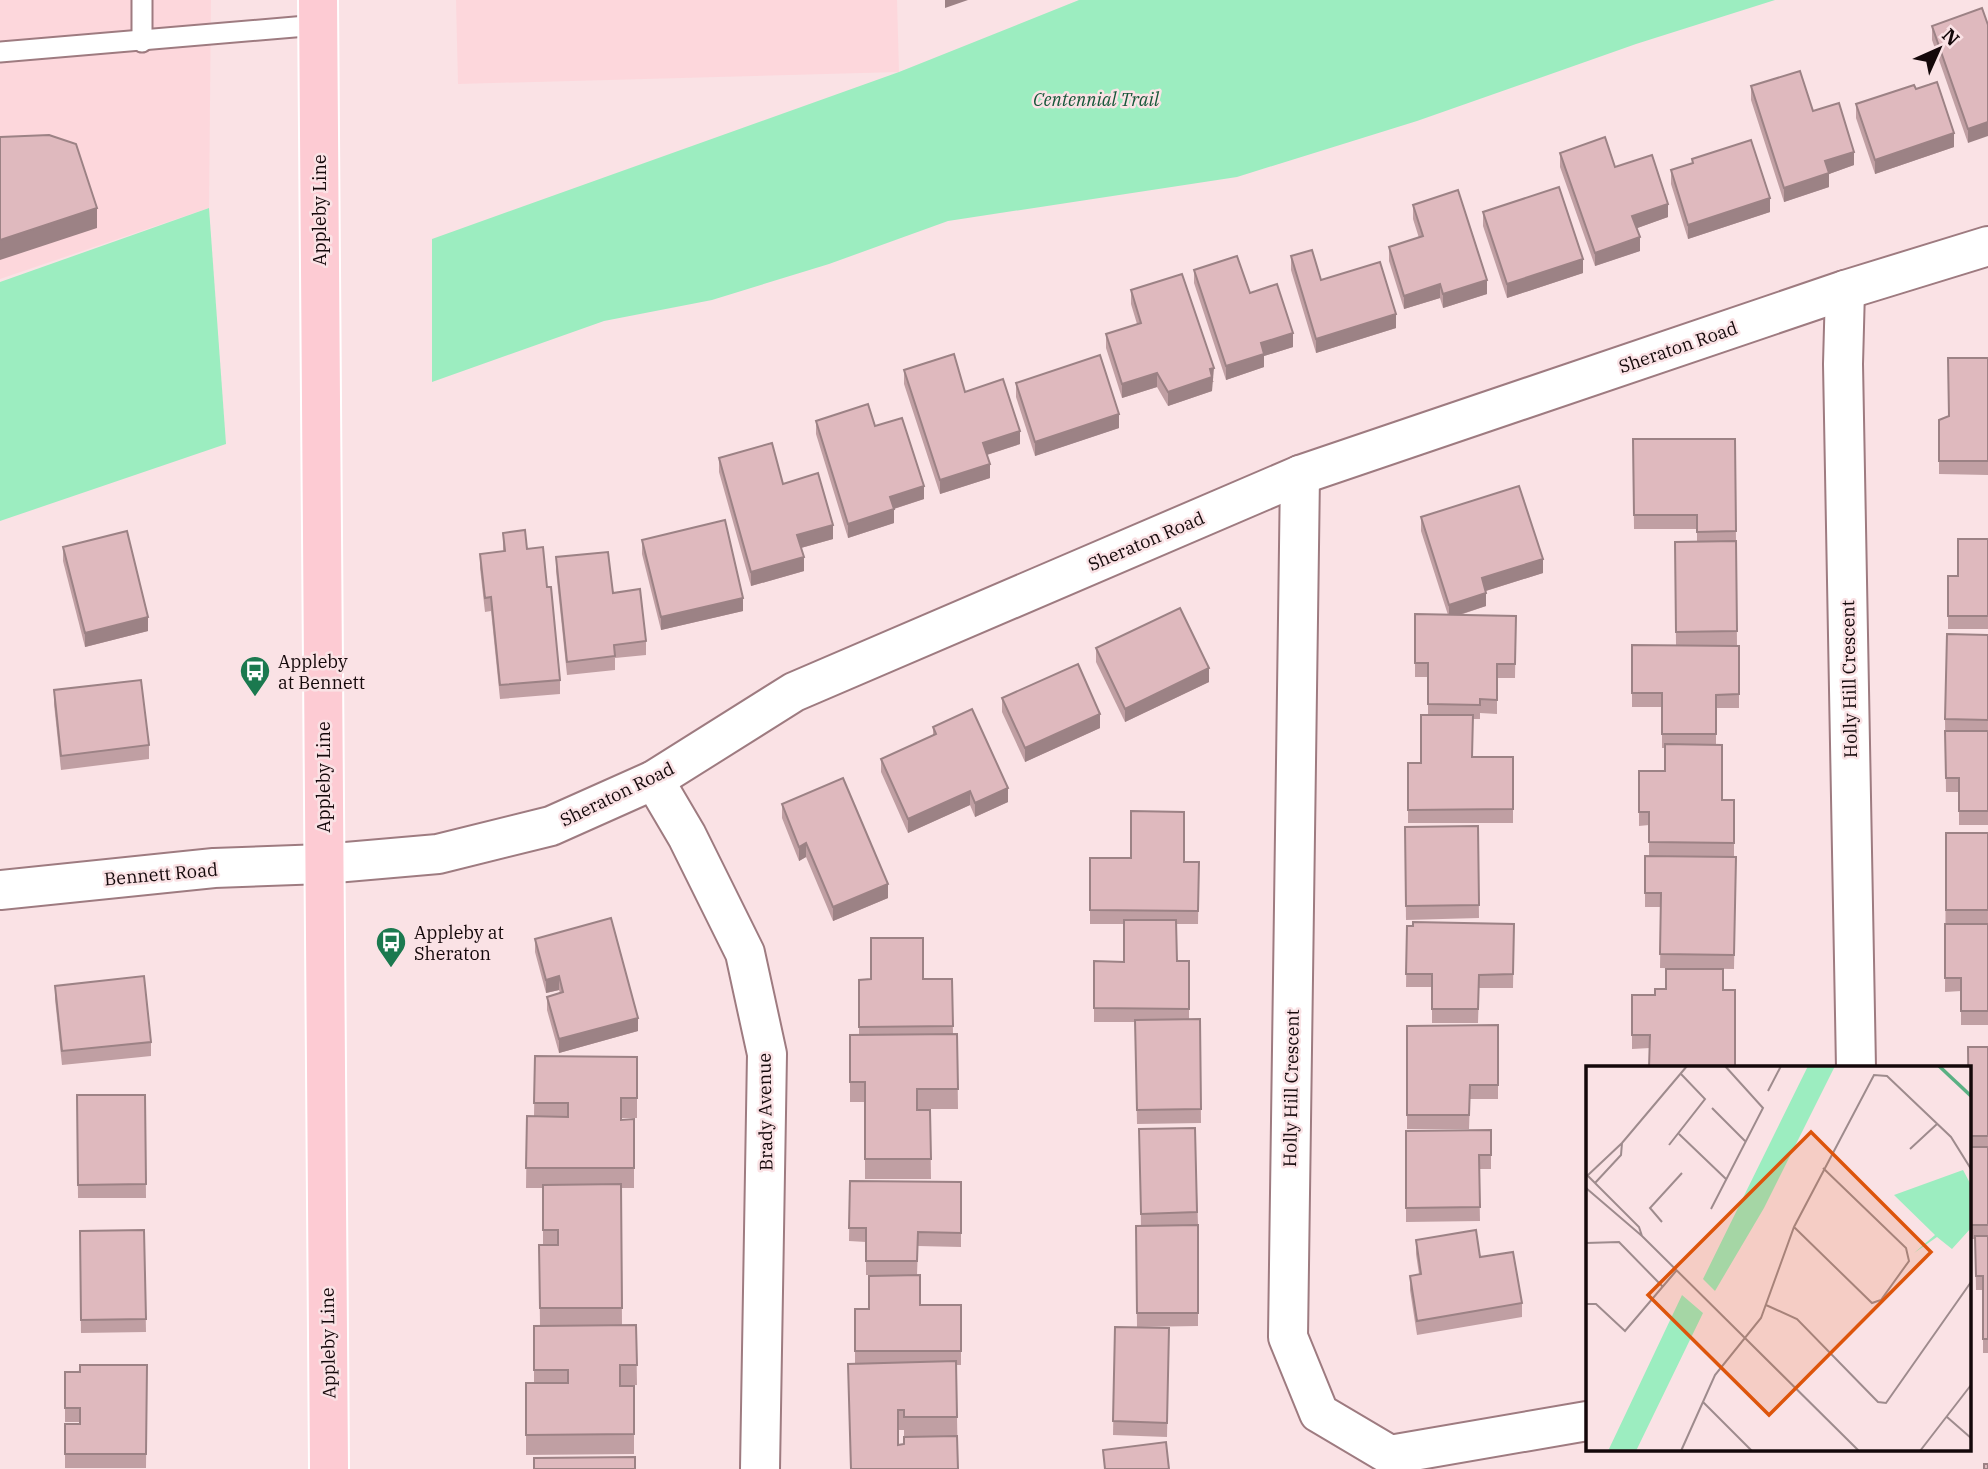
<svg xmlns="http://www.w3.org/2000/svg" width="1988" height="1469" viewBox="0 0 1988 1469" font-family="'IBM Plex Serif',serif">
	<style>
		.built { fill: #fdd7dc }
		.green { fill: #9cedc0 }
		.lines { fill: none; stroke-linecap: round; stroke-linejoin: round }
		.service-casing { stroke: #9e7b80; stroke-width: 23 }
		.minor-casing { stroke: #9e7b80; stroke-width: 42 }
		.primary-casing { stroke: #fff; stroke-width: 42 }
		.service { stroke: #fff; stroke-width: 19 }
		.minor { stroke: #fff; stroke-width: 38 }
		.primary { stroke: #fdcbd3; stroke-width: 38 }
		.wall { fill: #c09fa3; fill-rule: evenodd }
		.shaded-wall { fill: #9c8285 }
		.building { fill: #dfb9be; stroke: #9c8285; stroke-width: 2 }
		.labels { text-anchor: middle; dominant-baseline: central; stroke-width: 5; stroke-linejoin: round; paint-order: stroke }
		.park-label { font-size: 18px; font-style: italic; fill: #165739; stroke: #fae2e5 }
		.street-label { font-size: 18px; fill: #14080a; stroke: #fae2e5 }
		.poi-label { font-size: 18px; fill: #14080a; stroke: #fae2e5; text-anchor: start }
		.inset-river { fill: none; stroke: #5ab083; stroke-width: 3.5 }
		.inset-road { fill: none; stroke: #9e8b8d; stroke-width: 2 }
		.view { fill: #dd550c; fill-opacity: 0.15; stroke: #dd550c; stroke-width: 3.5 }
		.inset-edge { fill: none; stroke: #14080a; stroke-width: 3.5 }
	</style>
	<rect width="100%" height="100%" fill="#fae2e5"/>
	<g class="built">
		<polygon points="0,0 211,0 209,208 0,279"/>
		<polygon points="456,0 897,0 899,72 458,84"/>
	</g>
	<g class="green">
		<polygon points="1079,0 1775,0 1636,44 1417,121 1237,177 948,221 829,264 712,300 604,321 432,382 432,239 899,72"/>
		<polygon points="209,208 226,444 0,521 0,282"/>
	</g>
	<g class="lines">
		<g class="service-casing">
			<g id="service">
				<polyline points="142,42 142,0"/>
				<polyline points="0,52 318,25"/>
			</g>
		</g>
		<g class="minor-casing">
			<g id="minor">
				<polyline points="1845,290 1843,364 1856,1068"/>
				<polyline points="1300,475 1288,1337 1319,1413 1390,1455 1587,1421"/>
				<polyline points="654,780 687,836 745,953 767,1054 760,1469"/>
				<polyline points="0,890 214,868 323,864 438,854 551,826 654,780 794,692 1300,475 1845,290 1988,246"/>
			</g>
		</g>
		<g class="primary-casing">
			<polyline id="primary" points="318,0 329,1469"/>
		</g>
		<use href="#service" class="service"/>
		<use href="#minor" class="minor"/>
		<use href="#primary" class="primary"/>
	</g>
	<g class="wall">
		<polygon points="1988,25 1968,143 1932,40 1932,26"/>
		<polygon points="1751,86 1813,111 1854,165 1829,174 1829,187 1784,202 1751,100"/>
		<polygon points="1916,89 1954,147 1875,174 1856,118 1856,104"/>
		<polygon points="1560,153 1615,167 1668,217 1637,228 1640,251 1595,266 1560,167"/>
		<polygon points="1692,159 1770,212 1688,239 1671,184 1671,170 1692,163"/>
		<polygon points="1413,205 1487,294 1443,308 1440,298 1404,309 1389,261 1389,247 1419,238 1413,219"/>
		<polygon points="1483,212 1583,273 1507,298 1483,226"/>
		<polygon points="1291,256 1321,280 1396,328 1316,353 1291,270"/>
		<polygon points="1194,270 1250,293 1293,347 1264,356 1264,367 1226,380 1194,283"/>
		<polygon points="1131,290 1214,382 1212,382 1212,391 1168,406 1157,387 1122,398 1106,348 1106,334 1137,324 1131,304"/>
		<polygon points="1988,358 1988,475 1939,474 1939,420 1949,416"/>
		<polygon points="904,370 965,392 1020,444 987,455 990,478 940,494 904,384"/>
		<polygon points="1016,383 1119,428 1035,456 1016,397"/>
		<polygon points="816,421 875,426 924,499 894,509 894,523 848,538 816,434"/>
		<polygon points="1633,439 1735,439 1737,645 1739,646 1739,708 1716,708 1716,745 1722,800 1734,800 1734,857 1736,857 1734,969 1660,968 1661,907 1645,907 1645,856 1649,856 1649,825 1639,826 1639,771 1665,771 1665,748 1662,748 1662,707 1632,707 1632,645 1676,645 1675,542 1697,542 1697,529 1634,529"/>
		<polygon points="719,458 783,484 833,539 801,548 804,571 751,586 719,472"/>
		<polygon points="1421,517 1543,573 1486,591 1486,606 1460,615 1516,616 1515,678 1497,678 1497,714 1480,713 1480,719 1473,719 1472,757 1513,757 1513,823 1408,823 1408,763 1421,763 1428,715 1428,677 1415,677 1415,614 1448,615 1421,531"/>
		<polygon points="503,533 527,549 547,587 560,680 560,694 500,699 491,611 485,612 480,568 480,554 503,551"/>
		<polygon points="1988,539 1988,629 1948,629 1948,576 1958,576"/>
		<polygon points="642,540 743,611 661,630 642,554"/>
		<polygon points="63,547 148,631 85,647 63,561"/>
		<polygon points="556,557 613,593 646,641 646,655 615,658 615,670 567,675 556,571"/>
		<polygon points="1988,635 1988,825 1959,825 1959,792 1946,792 1945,719"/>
		<polygon points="1096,648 1209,682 1125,722 1096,662"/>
		<polygon points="54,690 149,745 149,759 61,770 54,704"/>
		<polygon points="1002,698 1100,728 1025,762 1002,712"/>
		<polygon points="933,727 1008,802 975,817 970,805 908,833 881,772 881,759 933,736"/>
		<polygon points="782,804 888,898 833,921 806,857 799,861 782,818"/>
		<polygon points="1478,826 1479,918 1406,920 1405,827"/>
		<polygon points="1946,833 1988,833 1988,1025 1961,1025 1961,991 1945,992"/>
		<polygon points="1090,858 1199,862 1198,924 1176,924 1177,961 1189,961 1189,1019 1200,1019 1201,1123 1137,1124 1135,1022 1094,1022 1094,961 1124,962 1124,924 1090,924"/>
		<polygon points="1514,924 1513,988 1479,988 1478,1023 1432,1023 1432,987 1406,987 1407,926"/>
		<polygon points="535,939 638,1031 559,1053 547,1010 547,997 560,993 559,990 546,993 535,952"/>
		<polygon points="952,979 953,1034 957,1034 958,1109 917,1109 917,1110 930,1110 931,1179 865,1179 865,1102 850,1102 850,1035 859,1034 859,980"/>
		<polygon points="55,986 151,1042 151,1056 62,1065 55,999"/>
		<polygon points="1723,990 1735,990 1735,1068 1649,1068 1650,1048 1632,1049 1632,995 1655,995"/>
		<polygon points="1498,1025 1498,1099 1470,1099 1469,1129 1407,1129 1407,1026"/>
		<polygon points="1988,1047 1988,1353 1983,1353 1983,1290 1976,1290 1975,1239 1969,1239 1969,1068"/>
		<polygon points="535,1056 637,1057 637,1118 621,1118 621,1120 634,1119 634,1188 621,1188 622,1325 636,1325 637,1385 620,1385 620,1386 634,1386 634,1454 526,1455 526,1383 534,1383 534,1326 540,1326 539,1245 543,1245 543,1188 526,1188 527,1116 534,1116"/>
		<polygon points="77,1095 145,1095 146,1198 78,1198"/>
		<polygon points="1195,1128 1198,1225 1198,1326 1137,1327 1136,1226 1141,1226 1139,1129"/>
		<polygon points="1491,1130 1491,1169 1479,1169 1480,1221 1406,1222 1406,1131"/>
		<path d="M850,1181L961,1182V1247L918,1246L917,1275L920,1305H961V1365H956L958,1469H850L855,1363V1309H869L911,1275H866V1242L849,1241ZM898,1430H904V1444L898,1445Z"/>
		<polygon points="144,1230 146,1332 81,1333 80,1231"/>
		<polygon points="1416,1240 1480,1257 1522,1303 1522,1317 1417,1335 1410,1290 1410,1276 1419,1274 1416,1254"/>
		<polygon points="1115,1327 1169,1328 1167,1437 1113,1435"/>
		<polygon points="147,1365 146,1468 65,1468 65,1424 80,1424 80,1422 65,1422 65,1372"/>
	</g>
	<g class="shaded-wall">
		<polygon points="945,0 968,0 945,8"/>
		<polygon points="1988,122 1988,136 1968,143 1968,129"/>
		<polygon points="1954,133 1954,147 1875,174 1875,160"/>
		<polygon points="1854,152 1854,165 1829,174 1829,187 1784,202 1784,188 1825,161"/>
		<polygon points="1770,198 1770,212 1688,239 1688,225"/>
		<polygon points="1668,204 1668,217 1632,230 1632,216"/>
		<polygon points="97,208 97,228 0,260 0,240"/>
		<polygon points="1640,237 1640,251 1595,266 1595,253"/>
		<polygon points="1583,259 1583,273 1507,298 1507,284"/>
		<polygon points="1487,280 1487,294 1443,308 1443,294"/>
		<polygon points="1440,284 1440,298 1404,309 1404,296"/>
		<polygon points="1396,314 1396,328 1316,353 1316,339"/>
		<polygon points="1293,333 1293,347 1264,356 1264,367 1226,380 1226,366 1261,343"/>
		<polygon points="1214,368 1212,391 1168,406 1168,392 1210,369"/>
		<polygon points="1157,373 1157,387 1122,398 1122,384"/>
		<polygon points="1119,414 1119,428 1035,456 1035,442"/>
		<polygon points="1020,431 1020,444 983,456 983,443"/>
		<polygon points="990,464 990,478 940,494 940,480"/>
		<polygon points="924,486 924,499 890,510 890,497"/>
		<polygon points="894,509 894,523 848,538 848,524"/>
		<polygon points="833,525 833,539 797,549 797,535"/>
		<polygon points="804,557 804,571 751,586 751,572"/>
		<polygon points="1543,559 1543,573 1482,592 1482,578"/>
		<polygon points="1486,593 1486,606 1449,618 1449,605"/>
		<polygon points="743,598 743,611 661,630 661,617"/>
		<polygon points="148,617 148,631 85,647 85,633"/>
		<polygon points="1209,668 1209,682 1125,722 1125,709"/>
		<polygon points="1100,714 1100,728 1025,762 1025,748"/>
		<polygon points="1008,788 1008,802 975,817 975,803"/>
		<polygon points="970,791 970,805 908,833 908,819"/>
		<polygon points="806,843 806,857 799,861 799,847"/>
		<polygon points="888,884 888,898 833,921 833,907"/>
		<polygon points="559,976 559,990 546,993 546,980"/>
		<polygon points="638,1018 638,1031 559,1053 559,1039"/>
	</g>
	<g class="building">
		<polygon points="1982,8 1988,25 1988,122 1968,129 1932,26"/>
		<polygon points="1800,71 1813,111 1839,103 1854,152 1825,161 1829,173 1784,188 1751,86"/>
		<polygon points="1937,82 1954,133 1875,160 1856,104 1914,85 1916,89"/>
		<polygon points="49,135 76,144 97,208 0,240 0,137"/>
		<polygon points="1605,137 1615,167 1652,155 1668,204 1632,216 1640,237 1595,253 1560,153"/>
		<polygon points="1751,140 1770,198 1688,225 1671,170 1693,163 1692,159"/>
		<polygon points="1559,187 1583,259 1507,284 1483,212"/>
		<polygon points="1458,190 1487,280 1443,294 1440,284 1404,296 1389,247 1423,236 1413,205"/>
		<polygon points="1312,250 1321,280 1380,262 1396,314 1316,339 1291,256"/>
		<polygon points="1237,256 1250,293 1277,284 1293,333 1261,343 1264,354 1226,366 1194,270"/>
		<polygon points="1182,274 1214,368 1210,369 1212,377 1168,392 1157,373 1122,384 1106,334 1141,323 1131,290"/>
		<polygon points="954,354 965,392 1003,379 1020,431 983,443 990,464 940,480 904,370"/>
		<polygon points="1100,355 1119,414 1035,442 1016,383"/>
		<polygon points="1948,358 1988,358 1988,461 1939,461 1939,420 1949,416"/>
		<polygon points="868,404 875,426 902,418 924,486 890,497 894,509 848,524 816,421"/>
		<polygon points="1633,439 1735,439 1736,531 1697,532 1697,515 1634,515"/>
		<polygon points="772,443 783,484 818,473 833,525 797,535 804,557 751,572 719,458"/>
		<polygon points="1519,486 1543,559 1482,578 1486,593 1449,605 1421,517"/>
		<polygon points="725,520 743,598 661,617 642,540"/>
		<polygon points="525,530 527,549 543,547 547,587 551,587 560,680 500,685 491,597 485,598 480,554 505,551 503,533"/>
		<polygon points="127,531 148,617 85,633 63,547"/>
		<polygon points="1958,539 1988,539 1988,616 1948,616 1948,576 1958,576"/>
		<polygon points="1736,541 1737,631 1676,632 1675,542"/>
		<polygon points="608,552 613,593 640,589 646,641 614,645 615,656 567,662 556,557"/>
		<polygon points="1180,608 1209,668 1125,709 1096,648"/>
		<polygon points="1415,614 1516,616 1515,664 1497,664 1497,700 1480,699 1480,705 1428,704 1428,663 1415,663"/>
		<polygon points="1947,634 1988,635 1988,720 1945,719"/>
		<polygon points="1632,645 1739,646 1739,694 1716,695 1716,734 1662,734 1662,693 1632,693"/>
		<polygon points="1078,664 1100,714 1025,748 1002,698"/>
		<polygon points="141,680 149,745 61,756 54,690"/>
		<polygon points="972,709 1008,788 975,803 970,791 908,819 881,759 936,734 933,727"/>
		<polygon points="1421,715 1473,715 1472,757 1513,757 1513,809 1408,810 1408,763 1421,763"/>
		<polygon points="1945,731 1988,731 1988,811 1959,811 1959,778 1946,778"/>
		<polygon points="1665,744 1722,745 1722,800 1734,800 1734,843 1649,842 1649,812 1639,812 1639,771 1665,771"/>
		<polygon points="843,778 888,884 833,907 806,843 799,847 782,804"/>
		<polygon points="1131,811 1184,812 1184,862 1199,862 1198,911 1090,910 1090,858 1131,858"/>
		<polygon points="1478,826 1479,905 1406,906 1405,827"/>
		<rect x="1946" y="833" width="42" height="77"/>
		<polygon points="1645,856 1736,857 1734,955 1660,954 1661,893 1645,893"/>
		<polygon points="611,918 638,1018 559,1039 547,997 563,992 559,976 546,980 535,939"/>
		<polygon points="1124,920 1176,920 1177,961 1189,961 1189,1009 1094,1008 1094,961 1124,962"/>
		<polygon points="1413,922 1514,924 1513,974 1479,975 1478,1009 1432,1009 1432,974 1406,974 1407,926 1413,926"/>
		<polygon points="1945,924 1988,924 1988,1011 1961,1011 1961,978 1945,978"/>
		<polygon points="871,938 923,938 923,979 952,979 953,1026 859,1027 859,980 871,979"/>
		<polygon points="1666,969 1723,969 1723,990 1735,990 1735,1068 1649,1068 1650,1035 1632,1035 1632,995 1655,995 1655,989 1666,989"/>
		<polygon points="144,976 151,1042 62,1051 55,986"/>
		<polygon points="1200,1019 1201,1109 1137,1110 1135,1020"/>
		<polygon points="1498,1025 1498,1085 1470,1085 1469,1115 1407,1115 1407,1026"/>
		<polygon points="957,1034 958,1089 917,1089 917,1110 930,1110 931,1159 865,1159 865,1082 850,1082 850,1035"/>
		<polygon points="1968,1047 1988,1047 1988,1136 1969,1136"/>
		<polygon points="535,1056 637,1057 637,1098 621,1098 621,1120 634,1119 634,1168 526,1168 527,1116 568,1117 568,1103 534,1103"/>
		<polygon points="77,1095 145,1095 146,1184 78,1185"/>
		<polygon points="1195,1128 1197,1212 1141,1214 1139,1129"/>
		<polygon points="1491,1130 1491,1155 1479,1155 1480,1207 1406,1208 1406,1131"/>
		<rect x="1969" y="1147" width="19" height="78"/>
		<polygon points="850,1181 961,1182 961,1233 918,1232 917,1261 866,1261 866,1228 849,1228"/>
		<polygon points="621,1184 622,1308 540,1308 539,1245 558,1245 558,1230 543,1230 543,1185"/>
		<polygon points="1198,1225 1198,1313 1137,1313 1136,1226"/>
		<polygon points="144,1230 146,1319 81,1320 80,1231"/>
		<polygon points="1476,1230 1480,1257 1513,1252 1522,1303 1417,1321 1410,1276 1421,1274 1416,1240"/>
		<polygon points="1975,1236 1988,1236 1988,1339 1983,1339 1983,1276 1976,1276"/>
		<polygon points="920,1275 920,1305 961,1305 961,1351 855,1351 855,1309 869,1309 869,1276"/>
		<polygon points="636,1325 637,1365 620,1365 620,1386 634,1386 634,1434 526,1435 526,1383 568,1383 568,1370 534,1370 534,1326"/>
		<polygon points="1115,1327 1169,1328 1167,1423 1113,1421"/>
		<polygon points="956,1361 957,1417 904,1417 904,1410 898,1410 898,1445 904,1444 904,1437 957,1436 958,1469 851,1469 848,1364"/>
		<polygon points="80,1365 147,1365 146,1454 65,1454 65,1424 80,1424 80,1408 65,1408 65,1372 80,1372"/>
		<polygon points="1166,1442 1169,1469 1105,1469 1103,1450"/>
		<polygon points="635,1457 635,1469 534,1469 534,1458"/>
		<rect x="1984" y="1464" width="4" height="5"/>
	</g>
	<defs>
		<g id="bus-pin" transform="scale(1.575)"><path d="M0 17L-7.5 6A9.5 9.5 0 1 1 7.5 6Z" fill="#1b794f" stroke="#fae2e5"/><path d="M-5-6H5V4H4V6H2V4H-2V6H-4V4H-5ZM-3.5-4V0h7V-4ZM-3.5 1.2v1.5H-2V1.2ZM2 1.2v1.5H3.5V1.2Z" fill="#fff"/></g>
	</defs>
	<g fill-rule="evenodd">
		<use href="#bus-pin" x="255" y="671"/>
		<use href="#bus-pin" x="391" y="942"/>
	</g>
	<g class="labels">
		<g class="park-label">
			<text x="1096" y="99">Centennial Trail</text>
		</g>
		<g class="street-label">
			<text transform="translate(319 210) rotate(-90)">Appleby Line</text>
			<text transform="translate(1678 347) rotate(-19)">Sheraton Road</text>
			<text transform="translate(1146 541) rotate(-23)">Sheraton Road</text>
			<text transform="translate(1849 679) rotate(-91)">Holly Hill Crescent</text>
			<text transform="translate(323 777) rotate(-90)">Appleby Line</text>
			<text transform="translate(617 794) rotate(-26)">Sheraton Road</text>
			<text transform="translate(161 874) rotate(-5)">Bennett Road</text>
			<text transform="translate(1291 1088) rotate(-89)">Holly Hill Crescent</text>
			<text transform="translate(765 1112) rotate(-91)">Brady Avenue</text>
			<text transform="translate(328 1343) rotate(-91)">Appleby Line</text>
		</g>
		<g class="poi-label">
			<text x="278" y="661">Appleby<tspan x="278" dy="21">at Bennett</tspan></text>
			<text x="414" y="932">Appleby at<tspan x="414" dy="21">Sheraton</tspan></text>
		</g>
	</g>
	<g transform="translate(1586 1066)">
		<rect width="385" height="385" fill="#fae2e5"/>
		<path d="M222,0H249L178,142L129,225L117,213ZM377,104L385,119V162L366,183L351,171L328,187L349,169L308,129ZM96,229L117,247L50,385H22Z" fill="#9cedc0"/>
		<path class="inset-river" d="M353,0L385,30"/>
		<path class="inset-road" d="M182,25L195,0M126,42L159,75M93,68L140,113M83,79L119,33L95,8M324,83L351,58M0,108L53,161L56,170M1,110L36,77L101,0M9,117L35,89L36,77M0,122L56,170L273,385M125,143L177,42L139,0M76,156L64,142L96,107M208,161L286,237L295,234L323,195L320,182L237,102M0,177L33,176L77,221M0,238H10L39,265L90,205M180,239L211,253L292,336L300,337L385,216M117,336L166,385M361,351L385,372M95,385L129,309L175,252L208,161L288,9L301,10L365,71L385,103M334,385L385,319"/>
		<path class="view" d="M225,66L345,186L183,349L62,229Z"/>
		<rect width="385" height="385" class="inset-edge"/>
	</g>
	<g transform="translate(1939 49) rotate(45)" stroke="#fae2e5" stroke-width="5" paint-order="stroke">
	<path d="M0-5L12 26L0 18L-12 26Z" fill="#14080a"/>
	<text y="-10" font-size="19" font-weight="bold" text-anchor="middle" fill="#14080a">N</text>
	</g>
</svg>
